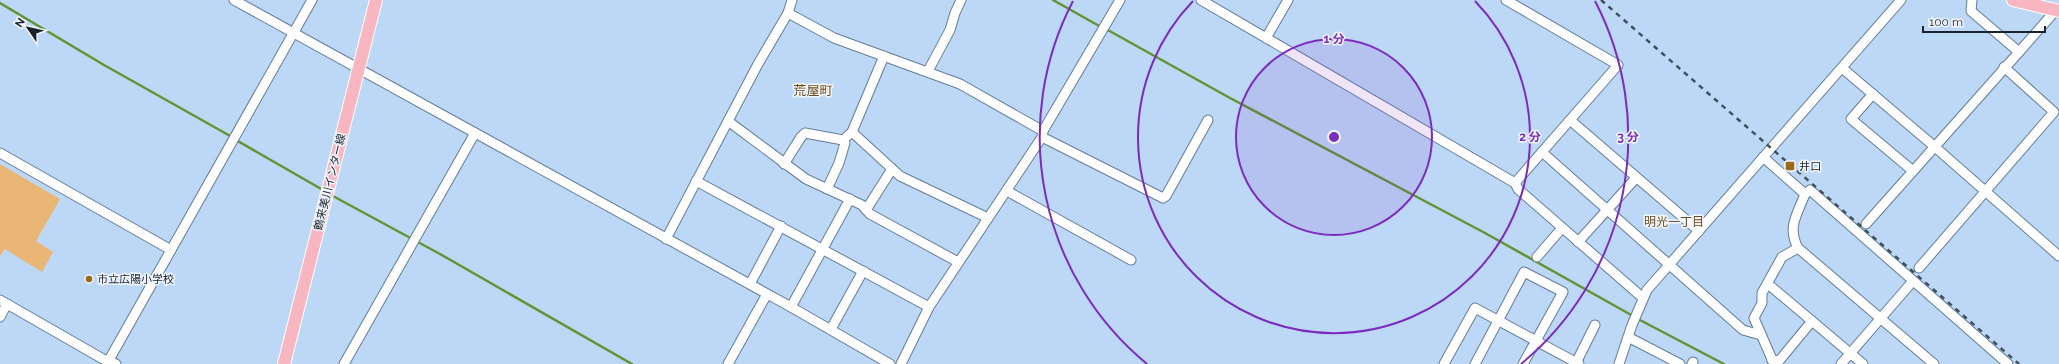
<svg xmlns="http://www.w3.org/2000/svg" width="2059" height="364" viewBox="0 0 2059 364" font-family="Raleway,'Noto Sans JP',sans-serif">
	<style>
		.green { fill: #e9b676 }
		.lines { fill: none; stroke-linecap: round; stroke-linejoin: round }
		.stream { stroke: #639332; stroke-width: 2.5 }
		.minor-casing { stroke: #637c98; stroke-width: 11 }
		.major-casing { stroke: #fff; stroke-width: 14 }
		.minor { stroke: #fff; stroke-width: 9 }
		.major { stroke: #f8b7c0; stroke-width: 12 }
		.rail { stroke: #414f5f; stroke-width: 2.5; stroke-dasharray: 5 5; stroke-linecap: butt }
		.ring { fill: none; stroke: #7b2cbf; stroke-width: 2 }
		.poi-dot { fill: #9b681d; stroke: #f1f6fd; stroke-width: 1.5 }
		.labels { text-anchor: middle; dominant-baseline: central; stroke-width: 3; stroke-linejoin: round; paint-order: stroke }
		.poi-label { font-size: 11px; fill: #19232e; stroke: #f1f6fd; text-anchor: start }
		.street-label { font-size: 11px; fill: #19232e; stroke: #f1f6fd }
		.neighbourhood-label { font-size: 12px; fill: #6e4b19; stroke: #f1f6fd }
		.quarter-label { font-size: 13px; fill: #6e4b19; stroke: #f1f6fd }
		.centre { fill: #7b2cbf; stroke: #f1f6fd; stroke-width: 2 }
		.ring-label { font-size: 12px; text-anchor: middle; font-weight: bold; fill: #7b2cbf; stroke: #f1f6fd; stroke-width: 3; stroke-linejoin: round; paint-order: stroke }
	</style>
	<rect width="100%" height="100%" fill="#bdd8f7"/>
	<polygon class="green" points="0,164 60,199 36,241 53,252 42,272 5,249 0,256"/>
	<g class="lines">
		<g class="stream">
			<polyline points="1053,0 1101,27"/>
			<polyline points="0,3 104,65 232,137"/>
			<polyline points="1106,29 1230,98 1485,233 1633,316"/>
			<polyline points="236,140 323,190"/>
			<polyline points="331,195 440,254 632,364"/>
			<polyline points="1638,319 1724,364"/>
		</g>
		<g class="minor-casing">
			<g id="minor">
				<polyline points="234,0 791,307 890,364"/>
				<polyline points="1201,0 1515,183 1518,189 1643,298"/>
				<polyline points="1506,0 1618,65 1515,183"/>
				<polyline points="1972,0 1971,11 2019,52 2056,10"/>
				<polyline points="788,13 834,38 960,84 1043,131"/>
				<polyline points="1266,38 1288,0"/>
				<polyline points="884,56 852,132 900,176 988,218"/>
				<polyline points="1842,68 1935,147 2059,256"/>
				<polyline points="928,71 950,30 955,13 961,0"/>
				<polyline points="1873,94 1851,119 1913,171"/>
				<polyline points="1570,120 1699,231"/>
				<polyline points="728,121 806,179 862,205 870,214 958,262"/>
				<polyline points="1042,137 1163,198 1166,196 1208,120"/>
				<polyline points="1542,152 1743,330 1761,335"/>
				<polyline points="0,153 171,250"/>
				<polyline points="1763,157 1805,194 1810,190 2008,364"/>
				<polyline points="784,164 801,137 805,133 843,140 852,132"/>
				<polyline points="696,181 929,307"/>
				<polyline points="827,189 839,163 845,143 843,140"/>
				<polyline points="1007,191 1131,260"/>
				<path d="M1805,194C1797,215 1787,227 1798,248L1934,364"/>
				<polyline points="866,210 892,169"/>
				<polyline points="1866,224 2019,52"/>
				<polyline points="666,239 758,64 788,13 792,0"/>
				<polyline points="1578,242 1636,178"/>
				<polyline points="1537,257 1562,228"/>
				<polyline points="1919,268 2054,112 2004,67"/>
				<polyline points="750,284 781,226"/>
				<polyline points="1768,284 1863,364"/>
				<polyline points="0,300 103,359 116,364"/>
				<polyline points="791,307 850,199"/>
				<polyline points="0,317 7,304"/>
				<polyline points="831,329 863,271"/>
				<polyline points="1628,337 1680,364"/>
				<polyline points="109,360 312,0"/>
				<polyline points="1772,360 1779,361 1812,321"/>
				<polyline points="1576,363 1595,325"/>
				<polyline points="344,364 475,133"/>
				<polyline points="728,364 767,294"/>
				<polyline points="901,364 929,307 1042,137 1043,131 1120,0"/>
				<polyline points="1444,364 1475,308 1579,364"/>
				<polyline points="1475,364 1524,272 1563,292 1523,364"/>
				<polyline points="1619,364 1632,325 1647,290 1901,0"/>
				<polyline points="1692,364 1693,362"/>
				<polyline points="1774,364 1754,318 1762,303 1762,293 1782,257 1798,248"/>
				<polyline points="1841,364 1913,281"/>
			</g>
		</g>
		<g class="major-casing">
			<g id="major">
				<polyline points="2013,0 2059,11"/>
				<polyline points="284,364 376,0"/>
			</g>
		</g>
		<use href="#minor" class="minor"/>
		<use href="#major" class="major"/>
		<polyline class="rail" points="1601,0 2019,364"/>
	</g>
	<circle cx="1334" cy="137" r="98" fill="#7b2cbf" fill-opacity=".12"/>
	<g class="ring">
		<circle cx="1334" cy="137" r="98"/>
		<path d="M1475 1A196 196 0 1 1 1193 1"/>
		<path d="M1147 364A294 294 0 0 1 1073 1M1595 1A294 294 0 0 1 1521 364"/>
	</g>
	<g class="poi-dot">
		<rect x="1785" y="161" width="10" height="10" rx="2"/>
		<circle cx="89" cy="279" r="4"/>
	</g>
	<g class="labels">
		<g class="poi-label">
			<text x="1799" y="166">井口</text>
			<text x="97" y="279">市立広陽小学校</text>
		</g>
		<g class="street-label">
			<text transform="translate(330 182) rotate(-76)">鶴来美川インター線</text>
		</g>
		<g class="neighbourhood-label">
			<text x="1674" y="222">明光一丁目</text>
		</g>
		<g class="quarter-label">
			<text x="813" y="90">荒屋町</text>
		</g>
	</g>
	<circle cx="1334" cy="137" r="6" class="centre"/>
	<g class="ring-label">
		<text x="1334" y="43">1 分</text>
		<text x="1530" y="141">2 分</text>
		<text x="1628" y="141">3 分</text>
	</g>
	<g transform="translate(28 28) rotate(304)" stroke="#f1f6fd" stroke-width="3" paint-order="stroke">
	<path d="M0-3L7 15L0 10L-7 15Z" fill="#19232e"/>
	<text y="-6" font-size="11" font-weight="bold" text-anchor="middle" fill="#19232e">N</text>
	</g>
	<path d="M1923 26v6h122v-6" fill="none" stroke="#19232e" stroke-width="2"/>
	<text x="1929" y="26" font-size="12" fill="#19232e" stroke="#f1f6fd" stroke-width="3" paint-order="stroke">100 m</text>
</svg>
